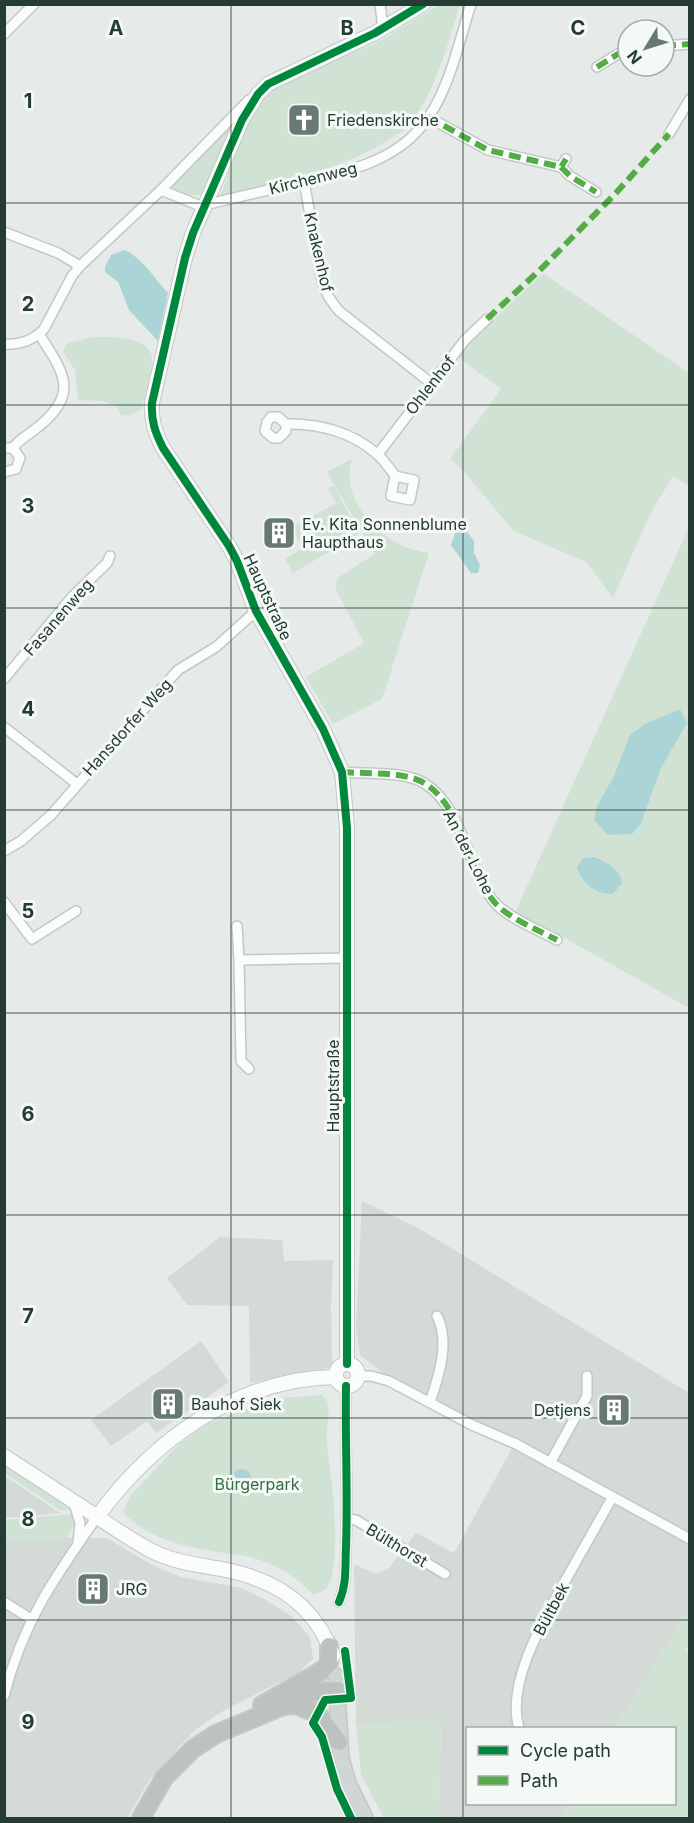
<svg xmlns="http://www.w3.org/2000/svg" width="694" height="1823" viewBox="0 0 694 1823" font-family="Inter,sans-serif">
	<style>
		.built { fill: #d4dbd7 }
		.green { fill: #d0e2d4 }
		.water { fill: #aad4d5 }
		.lines { fill: none; stroke-linecap: round; stroke-linejoin: round }
		.street-casing { stroke: #c3c7c5; stroke-width: 12 }
		.secondary-casing { stroke: #c2c8c5; stroke-width: 16 }
		.primary-casing { stroke: #c2c9c6; stroke-width: 18 }
		.highway-casing { stroke: #c2c9c6; stroke-width: 20 }
		.street { stroke: #fbfcfc; stroke-width: 9 }
		.secondary { stroke: #fbfcfc; stroke-width: 14 }
		.primary { stroke: #cfd6d3; stroke-width: 15 }
		.highway { stroke: #bcc2c0; stroke-width: 16 }
		.quiet { stroke: #53ac45; stroke-width: 6; stroke-dasharray: 12 6; stroke-linecap: butt }
		.cycleway-casing { stroke: #f4f9f6; stroke-width: 11 }
		.cycleway { stroke: #00873e; stroke-width: 8 }
		.grid { fill: none; stroke: #243c33; stroke-width: 1.5; stroke-opacity: 0.55 }
		.labels { text-anchor: middle; dominant-baseline: central; stroke-width: 6; stroke-linejoin: round; paint-order: stroke }
		.poi-label { font-size: 16px; fill: #243c33; stroke: #f4f9f6; text-anchor: start }
		.street-label { font-size: 16px; fill: #243c33; stroke: #f4f9f6 }
		.park-label { font-size: 16px; fill: #317042; stroke: #f4f9f6 }
		.grid-label { font-size: 20px; text-anchor: middle; font-weight: bold; fill: #243c33; stroke: #f4f9f6; stroke-width: 6; stroke-linejoin: round; paint-order: stroke }
	</style>
	<rect width="100%" height="100%" fill="#e6eae8"/>
	<g class="built">
		<polygon points="362,1201 420,1229 689,1393 689,1609 615,1728 468,1728 468,1804 569,1804 560,1818 443,1818 439,1816 441,1721 356,1724 354,1564 376,1574 389,1568 416,1533 454,1553 515,1443 392,1380 360,1355 356,1329"/>
		<polygon points="220,1237 282,1240 284,1261 333,1260 331,1305 332,1367 250,1383 249,1306 187,1305 167,1278"/>
		<polygon points="201,1341 229,1382 156,1433 147,1421 111,1446 91,1420"/>
		<polygon points="4,1476 5,1476 60,1513 5,1518"/>
		<polygon points="67,1538 107,1538 152,1565 181,1577 241,1588 264,1599 290,1615 310,1637 313,1659 298,1673 221,1712 195,1730 150,1779 127,1818 5,1818 4,1540"/>
	</g>
	<g class="green">
		<path d="M439,5H460C448,44 436,89 411,123C407,129 399,133 393,137C343,171 279,182 220,196L248,122L269,88L325,63L373,45Z"/>
		<path d="M237,121L200,195C189,196 176,195 171,184Z"/>
		<polygon points="543,273 689,373 689,486 673,476 651,512 613,598 586,562 514,531 460,467 450,459 501,389 459,358 468,344"/>
		<path d="M93,337C110,337 153,335 152,361C151,376 146,393 142,408C136,413 129,418 120,414L117,406L102,401L78,400L75,370L63,351L68,343Z"/>
		<path d="M352,459C341,493 368,528 397,543C407,549 418,551 429,553L382,699L333,724L306,677L364,643L336,590L337,578L375,554L327,472Z"/>
		<polygon points="334,486 359,534 293,573 285,559 303,548 292,528 336,503 328,488"/>
		<polygon points="689,527 689,1008 556,933 515,913"/>
		<path d="M322,1395C333,1404 327,1418 327,1430C326,1440 328,1451 329,1462C333,1487 341,1565 328,1586C325,1591 319,1593 313,1594C294,1575 276,1564 250,1557C240,1554 229,1554 218,1552C185,1547 145,1538 123,1512L131,1495L180,1443L209,1423L279,1398Z"/>
		<polygon points="5,1465 71,1510 60,1510 5,1473"/>
		<polygon points="72,1514 75,1523 67,1538 5,1540 5,1520"/>
		<polygon points="689,1609 689,1638 688,1641 689,1644 688,1649 685,1648 690,1658 689,1818 560,1818 569,1804 674,1804 674,1728 615,1728"/>
		<polygon points="441,1721 439,1816 443,1818 384,1818 361,1775 356,1724"/>
	</g>
	<g class="water">
		<path d="M125,250C144,260 153,277 168,293L158,341L129,310L118,282L105,272V267L111,255Z"/>
		<polygon points="458,525 462,525 474,541 474,553 480,565 478,573 471,573 451,545"/>
		<polygon points="680,709 687,723 661,768 641,823 632,834 608,835 594,820 597,806 614,776 630,735 645,724"/>
		<path d="M594,857C606,862 620,869 622,883L613,894C596,894 582,884 577,867L583,858Z"/>
		<circle cx="242" cy="1478" r="9"/>
	</g>
	<g class="lines">
		<g class="street-casing">
			<g id="street">
				<polyline points="380,4 383,29"/>
				<polyline points="4,34 34,4"/>
				<polyline points="664,46 690,44"/>
				<polyline points="597,67 618,54 628,51"/>
				<polyline points="428,117 488,150 561,167 566,159"/>
				<polyline points="669,134 690,99"/>
				<polyline points="561,167 570,176 596,192"/>
				<path d="M304,181L321,277C324,291 330,300 339,311L431,383"/>
				<polyline points="161,190 249,100"/>
				<path d="M204,205C234,198 264,191 294,184C338,173 390,165 421,127C449,94 458,44 471,4"/>
				<polyline points="4,232 58,253 80,266"/>
				<path d="M4,344C19,345 34,340 44,329L72,276L80,266L161,190L203,207"/>
				<path d="M286,424V431L279,438H273L265,431L267,422L271,417H278L286,424C318,423 352,432 377,454C384,460 390,469 395,476L391,496L410,500L414,480L395,476"/>
				<polyline points="4,448 13,448 20,458 16,469 4,472"/>
				<path d="M13,448C18,440 30,434 38,427C80,393 64,373 39,334"/>
				<polyline points="378,454 465,340 487,319"/>
				<polyline points="4,679 71,598 107,563 110,556"/>
				<polyline points="4,727 77,784"/>
				<path d="M342,772C366,774 404,771 424,783C465,808 467,874 497,905C511,919 540,931 557,940"/>
				<polyline points="4,851 21,841 51,815 178,670 216,647 256,611"/>
				<polyline points="4,902 32,939 76,911"/>
				<polyline points="237,926 239,960 347,958"/>
				<polyline points="239,960 241,1061 249,1069"/>
				<polyline points="358,1376 371,1376 389,1381 472,1425 516,1444 690,1539"/>
				<path d="M430,1402C439,1376 450,1342 437,1316"/>
				<polyline points="550,1463 587,1396 587,1376"/>
				<polyline points="74,1503 80,1523 78,1542"/>
				<polyline points="347,1519 356,1520 445,1574"/>
				<polyline points="4,1602 31,1619"/>
				<path d="M339,1602C347,1584 345,1567 346,1547C348,1494 345,1440 346,1386"/>
				<path d="M4,1696C23,1622 54,1578 97,1517"/>
				<path d="M519,1728C505,1682 547,1614 569,1574C583,1549 598,1523 612,1498"/>
			</g>
		</g>
		<g class="secondary-casing">
			<g id="secondary">
				<path d="M347,1364V828L342,772L323,729L256,611L237,561L229,546L163,448C155,432 151,421 152,403L185,258L193,233L242,120L258,94L268,84L375,33L423,4"/>
				<circle cx="347" cy="1375" r="11"/>
				<path d="M4,1456C35,1476 65,1496 96,1516C114,1528 131,1540 150,1550C171,1561 192,1564 216,1568C270,1577 314,1601 333,1656"/>
				<path d="M97,1517C153,1440 238,1378 336,1377"/>
			</g>
		</g>
		<g class="primary-casing">
			<polyline id="primary" points="336,1676 341,1758 348,1783 365,1818"/>
		</g>
		<g class="highway-casing">
			<g id="highway">
				<polyline points="284,1699 300,1694 338,1690"/>
				<polyline points="262,1705 323,1670 329,1663 329,1646"/>
				<polyline points="141,1818 164,1778 193,1749 216,1734 283,1706 296,1705 318,1714 339,1742"/>
			</g>
		</g>
		<use href="#street" class="street"/>
		<use href="#secondary" class="secondary"/>
		<use href="#primary" class="primary"/>
		<use href="#highway" class="highway"/>
		<g class="quiet">
			<polyline points="664,46 690,44"/>
			<polyline points="597,67 618,54 628,51"/>
			<polyline points="428,117 488,150 561,167 566,159"/>
			<polyline points="561,167 570,176 596,192"/>
			<polyline points="487,319 542,268 616,193 669,134"/>
			<path d="M342,772C366,774 404,771 424,783C465,808 467,874 497,905C511,919 540,931 557,940"/>
		</g>
		<g class="cycleway-casing">
			<g id="cycleway">
				<path d="M347,1364V828L342,772L323,729L256,611L237,561L229,546L163,448C155,432 151,421 152,403L185,258L193,233L242,120L258,94L268,84L375,33L423,4"/>
				<path d="M339,1602C347,1584 345,1567 346,1547C348,1494 345,1440 346,1386"/>
				<polyline points="345,1651 351,1698 325,1700 313,1723 322,1737 337,1789 351,1818"/>
			</g>
		</g>
		<use href="#cycleway" class="cycleway"/>
	</g>
	<path class="grid" d="M231,4V1818M463,4V1818M4,203H690M4,405H690M4,608H690M4,810H690M4,1013H690M4,1215H690M4,1418H690M4,1620H690"/>
	<defs>
		<g id="church-square" transform="scale(1.725)"><rect x="-9" y="-9" width="18" height="18" rx="4" fill="#687972" stroke="#f4f9f6"/><path d="M-1.2-6h2.4v3.5h3.3v2.4h-3.3V6h-2.4V-.1h-3.3v-2.4h3.3Z" fill="#fff"/></g>
		<g id="building-square" transform="scale(1.725)"><rect x="-9" y="-9" width="18" height="18" rx="4" fill="#687972" stroke="#f4f9f6"/><path d="M-4-6H4V6H1V3H-1V6H-4ZM-2.5-4.3h1.7v1.8h-1.7ZM.8-4.3h1.7v1.8H.8ZM-2.5-1h1.7V.8h-1.7ZM.8-1h1.7V.8H.8Z" fill="#fff"/></g>
	</defs>
	<g fill-rule="evenodd">
		<use href="#church-square" x="304" y="120"/>
		<use href="#building-square" x="279" y="533"/>
		<use href="#building-square" x="168" y="1404"/>
		<use href="#building-square" x="614" y="1410"/>
		<use href="#building-square" x="93" y="1589"/>
	</g>
	<g class="labels">
		<g class="poi-label">
			<text x="327" y="120">Friedenskirche</text>
			<text x="302" y="524">Ev. Kita Sonnenblume<tspan x="302" dy="18">Haupthaus</tspan></text>
			<text x="191" y="1404">Bauhof Siek</text>
			<text x="591" y="1410" text-anchor="end">Detjens</text>
			<text x="116" y="1589">JRG</text>
		</g>
		<g class="street-label">
			<text transform="translate(313 178) rotate(-14)">Kirchenweg</text>
			<text transform="translate(319 252) rotate(77)">Knakenhof</text>
			<text transform="translate(430 385) rotate(-52)">Ohlenhof</text>
			<text transform="translate(268 597) rotate(65)">Hauptstraße</text>
			<text transform="translate(58 617) rotate(-49)">Fasanenweg</text>
			<text transform="translate(127 727) rotate(-48)">Hansdorfer Weg</text>
			<text transform="translate(469 852) rotate(63)">An der Lohe</text>
			<text transform="translate(333 1086) rotate(-90)">Hauptstraße</text>
			<text transform="translate(397 1545) rotate(31)">Bülthorst</text>
			<text transform="translate(551 1609) rotate(-62)">Bültbek</text>
		</g>
		<g class="park-label">
			<text x="257" y="1484">Bürgerpark</text>
		</g>
	</g>
	<g class="grid-label">
		<text x="116" y="35">A</text>
		<text x="347" y="35">B</text>
		<text x="578" y="35">C</text>
		<text x="28" y="108">1</text>
		<text x="28" y="311">2</text>
		<text x="28" y="513">3</text>
		<text x="28" y="716">4</text>
		<text x="28" y="918">5</text>
		<text x="28" y="1121">6</text>
		<text x="28" y="1323">7</text>
		<text x="28" y="1526">8</text>
		<text x="28" y="1729">9</text>
	</g>
	<rect width="694" height="1823" fill="none" stroke="#243c33" stroke-width="12"/>
	<rect x="466" y="1727" width="210" height="78" fill="#f4f9f6" stroke="#a1ada8" stroke-width="1.5"/>
	<rect x="478" y="1746" width="30" height="9" fill="#00873e" stroke="#a1ada8" stroke-width="1.5"/>
	<text x="520" y="1757" font-size="18" fill="#243c33">Cycle path</text>
	<rect x="478" y="1776" width="30" height="9" fill="#53ac45" stroke="#a1ada8" stroke-width="1.5"/>
	<text x="520" y="1787" font-size="18" fill="#243c33">Path</text>
	<g transform="translate(646 48) rotate(232)"><circle r="28" fill="#f4f9f6" stroke="#a1ada8" stroke-width="1.5"/>
	<path d="M0-4.5L10 22L0 15L-10 22Z" fill="#687972"/>
	<text y="-9" font-size="16" font-weight="bold" text-anchor="middle" fill="#243c33">N</text>
	</g>
</svg>
